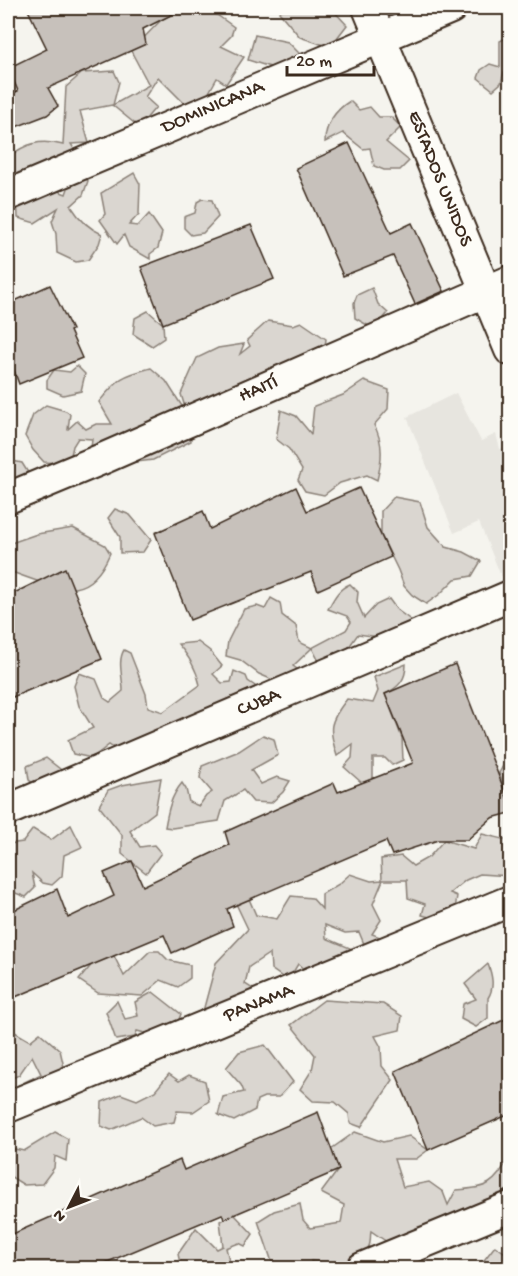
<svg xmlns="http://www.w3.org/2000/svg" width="518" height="1276" viewBox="0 0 518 1276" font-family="'Gochi Hand',sans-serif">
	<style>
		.built { fill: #e7e5df }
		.green { fill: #dad6d0; stroke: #8a8077; stroke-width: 1.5 }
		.building { fill: #c7c1bb; stroke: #3b2a1e; stroke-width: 1.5 }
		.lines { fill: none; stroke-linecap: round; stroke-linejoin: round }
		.minor-casing { stroke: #3b2a1e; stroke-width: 34 }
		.minor { stroke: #fdfcf7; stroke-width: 30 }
		.labels { text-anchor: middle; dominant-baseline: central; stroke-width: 4.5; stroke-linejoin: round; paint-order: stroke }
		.street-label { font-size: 20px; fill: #3b2a1e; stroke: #fdfcf7 }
	</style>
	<rect width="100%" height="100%" fill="#f5f4ee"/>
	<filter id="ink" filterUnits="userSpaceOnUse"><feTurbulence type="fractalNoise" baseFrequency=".0167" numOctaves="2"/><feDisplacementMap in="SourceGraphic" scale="12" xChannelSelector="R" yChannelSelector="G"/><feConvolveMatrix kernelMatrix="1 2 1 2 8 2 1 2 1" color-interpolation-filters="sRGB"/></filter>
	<g filter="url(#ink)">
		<polygon class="built" points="456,393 481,441 496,434 500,449 510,446 510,572 501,576 479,522 454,533 407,417"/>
		<g class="green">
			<path d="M183,8H207L234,27L231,36L221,46L244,57L226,84L217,78L208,94L187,106L158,77L145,97L156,107L139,127L112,105L80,111L89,143L71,144L79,157L42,185L66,194L76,166L88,181L83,195L71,206C79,219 88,228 102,234L99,244L88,260L76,262L57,253L56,234L52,221L58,208L35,223L18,218L17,191L8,194V157C27,143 40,139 63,145L66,87L82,73L114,71L119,82L113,105L149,85L131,51L161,20Z"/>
			<polygon points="284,8 331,8 347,25 330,47 300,37 279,12"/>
			<polygon points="255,35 288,42 300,54 289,73 248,60"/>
			<polygon points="510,36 510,72 504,72 501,83 493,90 478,78 481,70 490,64 500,67 500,41"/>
			<path d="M350,101L359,110L370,107L379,117H391L401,127L386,142L409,161L400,170H384L374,166L370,148L363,149L343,133L325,142C325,125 335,110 350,101Z"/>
			<polygon points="134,173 140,184 139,214 129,225 138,226 149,214 162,233 158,248 150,254 150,259 129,247 124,235 117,244 100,220 105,214 101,193"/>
			<polygon points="202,199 212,200 218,217 203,233 191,235 184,228 184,217 195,213 197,202"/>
			<polygon points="372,288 378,304 388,313 374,329 355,318 354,303 357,295"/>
			<polygon points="148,311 163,324 164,338 152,346 133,334 135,318"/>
			<path d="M268,321L293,325L301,322L326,339L322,368L189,420L191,441L153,460L104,466L90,458L92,439L78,438L73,446L69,464L44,462L33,450L25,436L33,415L46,405L66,411L70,414L68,429L77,421L86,429L96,424H112L99,402C119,378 120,376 151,368L166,381L187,414L181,394L197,358L218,348L244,344L240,354L250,346L247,340Z"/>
			<polygon points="77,366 85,374 81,391 63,395 47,388 47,380 54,370 70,372"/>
			<path d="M364,381L389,390L388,409L374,425C384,443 382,461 377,480L367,475L340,483L324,495L305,491L298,480L302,470L289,449L276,439L281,410L296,416L311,434L314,406L343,395Z"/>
			<polygon points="8,460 22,463 32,479 8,506"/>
			<polygon points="394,497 420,502 428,527 446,547 464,552 481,561 472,576 455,579 440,594 426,604 412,595 404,586 398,570 381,535 381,511"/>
			<polygon points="115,509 130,515 151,540 143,552 120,553 120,537 108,518"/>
			<path d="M73,528L105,545L110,553C86,609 53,585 8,571V544L37,534Z"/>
			<path d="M350,584L358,592L357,602L364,618L376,605L389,599L397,610L412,621L414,628L386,638L358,634L346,651L323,669L312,648L293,666L308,677L275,681L259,674L240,660L226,656L228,641L244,609L257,606L265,609L271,598L280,603L282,615L296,626L299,642L312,648L346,630L351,622L347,616L328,609C334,598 338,589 350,584Z"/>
			<path d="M198,642L210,651L222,666L213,674L222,683L231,682L234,671L246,676L248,681L261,690L122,754L109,745L92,758L73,754L68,740L93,728L79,706L74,686L79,673L96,679L104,698L110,702L123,691C123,678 117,661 124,650L130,653L146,694L148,707L163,712L200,685C196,668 189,657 178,644Z"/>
			<path d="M406,664C406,680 399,687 385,694L402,738L403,760L392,765L385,758H373V779L362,783L344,767L352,758L353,744L337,756C328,728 329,722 347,699L373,703L378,691L374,677Z"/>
			<path d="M263,735L274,739L278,755L251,770L261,784L277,777L290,781L283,792L271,803L253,802L243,790L225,801L219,821L172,828L165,827C168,810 171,796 182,783L186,789L189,802L199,806L206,796L212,792L200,778L202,766L239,751Z"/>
			<polygon points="46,758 60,769 64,778 45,792 29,780 27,766"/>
			<polygon points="510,759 510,805 499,773 503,766"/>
			<polygon points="161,778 155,812 130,831 140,847 154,845 161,853 146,873 122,854 122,835 99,806 108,790 122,785"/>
			<polygon points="71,825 82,847 64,855 62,876 52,885 43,883 32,873 35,888 26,897 13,892 12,911 8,913 8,844 23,842 33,829 51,840"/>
			<polygon points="482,834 507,840 510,844 510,876 480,874 466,880 450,893 457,896 455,909 444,921 422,915 425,904 408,898 407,880 383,880 373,904 381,920 372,934 390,941 364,944 359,932 345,933 325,925 326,938 350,948 362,962 316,980 298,964 288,981 271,969 270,953 249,967 245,984 261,994 202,1015 216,963 248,929 218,866 249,899 256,915 277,919 291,896 312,898 322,909 322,894 339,884 350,874 371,881 382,880 381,859 401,856 413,866 429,857 444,840 474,849"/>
			<polygon points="150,951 159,951 168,960 190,965 190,978 178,987 161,980 142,996 98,993 79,980 93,963 114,956 124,976"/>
			<path d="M488,964C492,975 495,987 488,998V1018L476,1027L461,1019L463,1004L476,999L465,984Z"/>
			<polygon points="153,992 181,1014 171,1040 137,1031 135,1037 116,1040 106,1012 117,1001 125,1019 138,1016 135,1002"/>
			<polygon points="324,1000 383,1004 402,1016 400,1030 375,1036 381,1047 382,1066 393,1080 361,1127 350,1123 349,1114 335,1102 313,1101 300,1089 312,1070 315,1055 291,1025"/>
			<polygon points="8,1028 30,1041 40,1033 60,1050 66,1076 19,1095 17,1086 41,1074 32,1056 19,1075 10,1079 8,1078"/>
			<polygon points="265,1045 293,1082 279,1097 264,1097 257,1100 255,1110 234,1121 218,1115 223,1097 244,1092 241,1085 226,1068 239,1052"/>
			<polygon points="169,1074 179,1081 189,1075 205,1081 209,1101 193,1112 177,1111 174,1122 153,1126 141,1117 111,1130 101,1126 102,1102 121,1094 137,1100 155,1091"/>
			<polygon points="55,1132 68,1139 66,1161 55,1156 54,1168 42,1184 24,1185 8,1175 8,1145 10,1148 24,1151"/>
			<path d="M355,1132L383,1142L409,1136L428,1150L416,1159H394L403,1187L429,1182L443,1192L448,1205L456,1190C490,1187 492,1186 510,1157V1187L469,1224L426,1242L419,1227L413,1237L387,1242L371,1231C370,1236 371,1242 369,1246C360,1269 330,1263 311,1261L313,1268H274L258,1221L274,1211L300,1204L303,1220L310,1228L341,1223L344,1205L321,1193L338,1170L331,1149Z"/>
			<polygon points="234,1214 253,1234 245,1246 239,1243 226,1248 231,1268 181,1268 178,1254 196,1228 217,1249 223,1246 220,1221"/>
			<polygon points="495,1246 510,1256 510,1268 450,1268 461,1264 478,1268"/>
		</g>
		<g class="building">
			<polygon points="27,8 185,8 143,29 146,44 48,88 58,106 47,115 8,130 8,96 18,91 8,68 47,49"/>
			<polygon points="349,143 391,233 412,223 444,291 415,304 393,256 343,276 296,168"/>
			<polygon points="251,225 274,279 163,324 141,267"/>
			<polygon points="50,285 72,330 70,331 82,358 19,384 8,354 8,304"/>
			<polygon points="296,487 307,511 359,488 391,557 318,590 311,572 190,620 155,533 203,511 210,529"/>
			<polygon points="65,568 102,659 8,699 8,596"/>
			<polygon points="455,664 510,805 510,813 492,818 467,840 438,840 392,855 386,841 227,909 233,926 172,953 164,935 8,1000 8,913 57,889 68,918 114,896 104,873 132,861 143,886 229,845 225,832 334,783 338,792 413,763 385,694"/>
			<polygon points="510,1017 510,1114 428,1150 395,1071"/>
			<polygon points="318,1112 339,1170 224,1219 222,1214 91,1269 8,1269 8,1236 180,1160 184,1170"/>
		</g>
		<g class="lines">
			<g class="minor-casing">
				<g id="minor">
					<polyline points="368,8 510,350"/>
					<polyline points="8,195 451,8"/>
					<polyline points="8,498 102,459 510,281"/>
					<polyline points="8,810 510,596"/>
					<polyline points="8,1107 510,901"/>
					<polyline points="362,1268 510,1207"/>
				</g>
			</g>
			<use href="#minor" class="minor"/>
		</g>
	</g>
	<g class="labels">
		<g class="street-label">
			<text transform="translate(213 108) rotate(-23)">DOMINICANA</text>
			<text transform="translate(439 179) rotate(68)">ESTADOS UNIDOS</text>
			<text transform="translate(259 390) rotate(-23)">HAITÍ</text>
			<text transform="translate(259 703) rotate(-23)">CUBA</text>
			<text transform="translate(259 1004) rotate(-22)">PANAMA</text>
		</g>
	</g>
	<rect width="518" height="1276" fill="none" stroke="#fdfcf7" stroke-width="30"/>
	<rect x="15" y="15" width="488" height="1246" fill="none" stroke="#3b2a1e" stroke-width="2" filter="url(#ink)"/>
	<g transform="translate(69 1207) rotate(228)" stroke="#fdfcf7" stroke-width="4.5" paint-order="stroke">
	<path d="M0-4.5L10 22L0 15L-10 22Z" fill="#3b2a1e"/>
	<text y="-9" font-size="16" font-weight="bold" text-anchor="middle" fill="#3b2a1e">N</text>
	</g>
	<path d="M287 66v9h87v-9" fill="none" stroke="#3b2a1e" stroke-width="3"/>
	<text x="296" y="66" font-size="18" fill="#3b2a1e" stroke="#fdfcf7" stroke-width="4.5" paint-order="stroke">20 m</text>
</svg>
